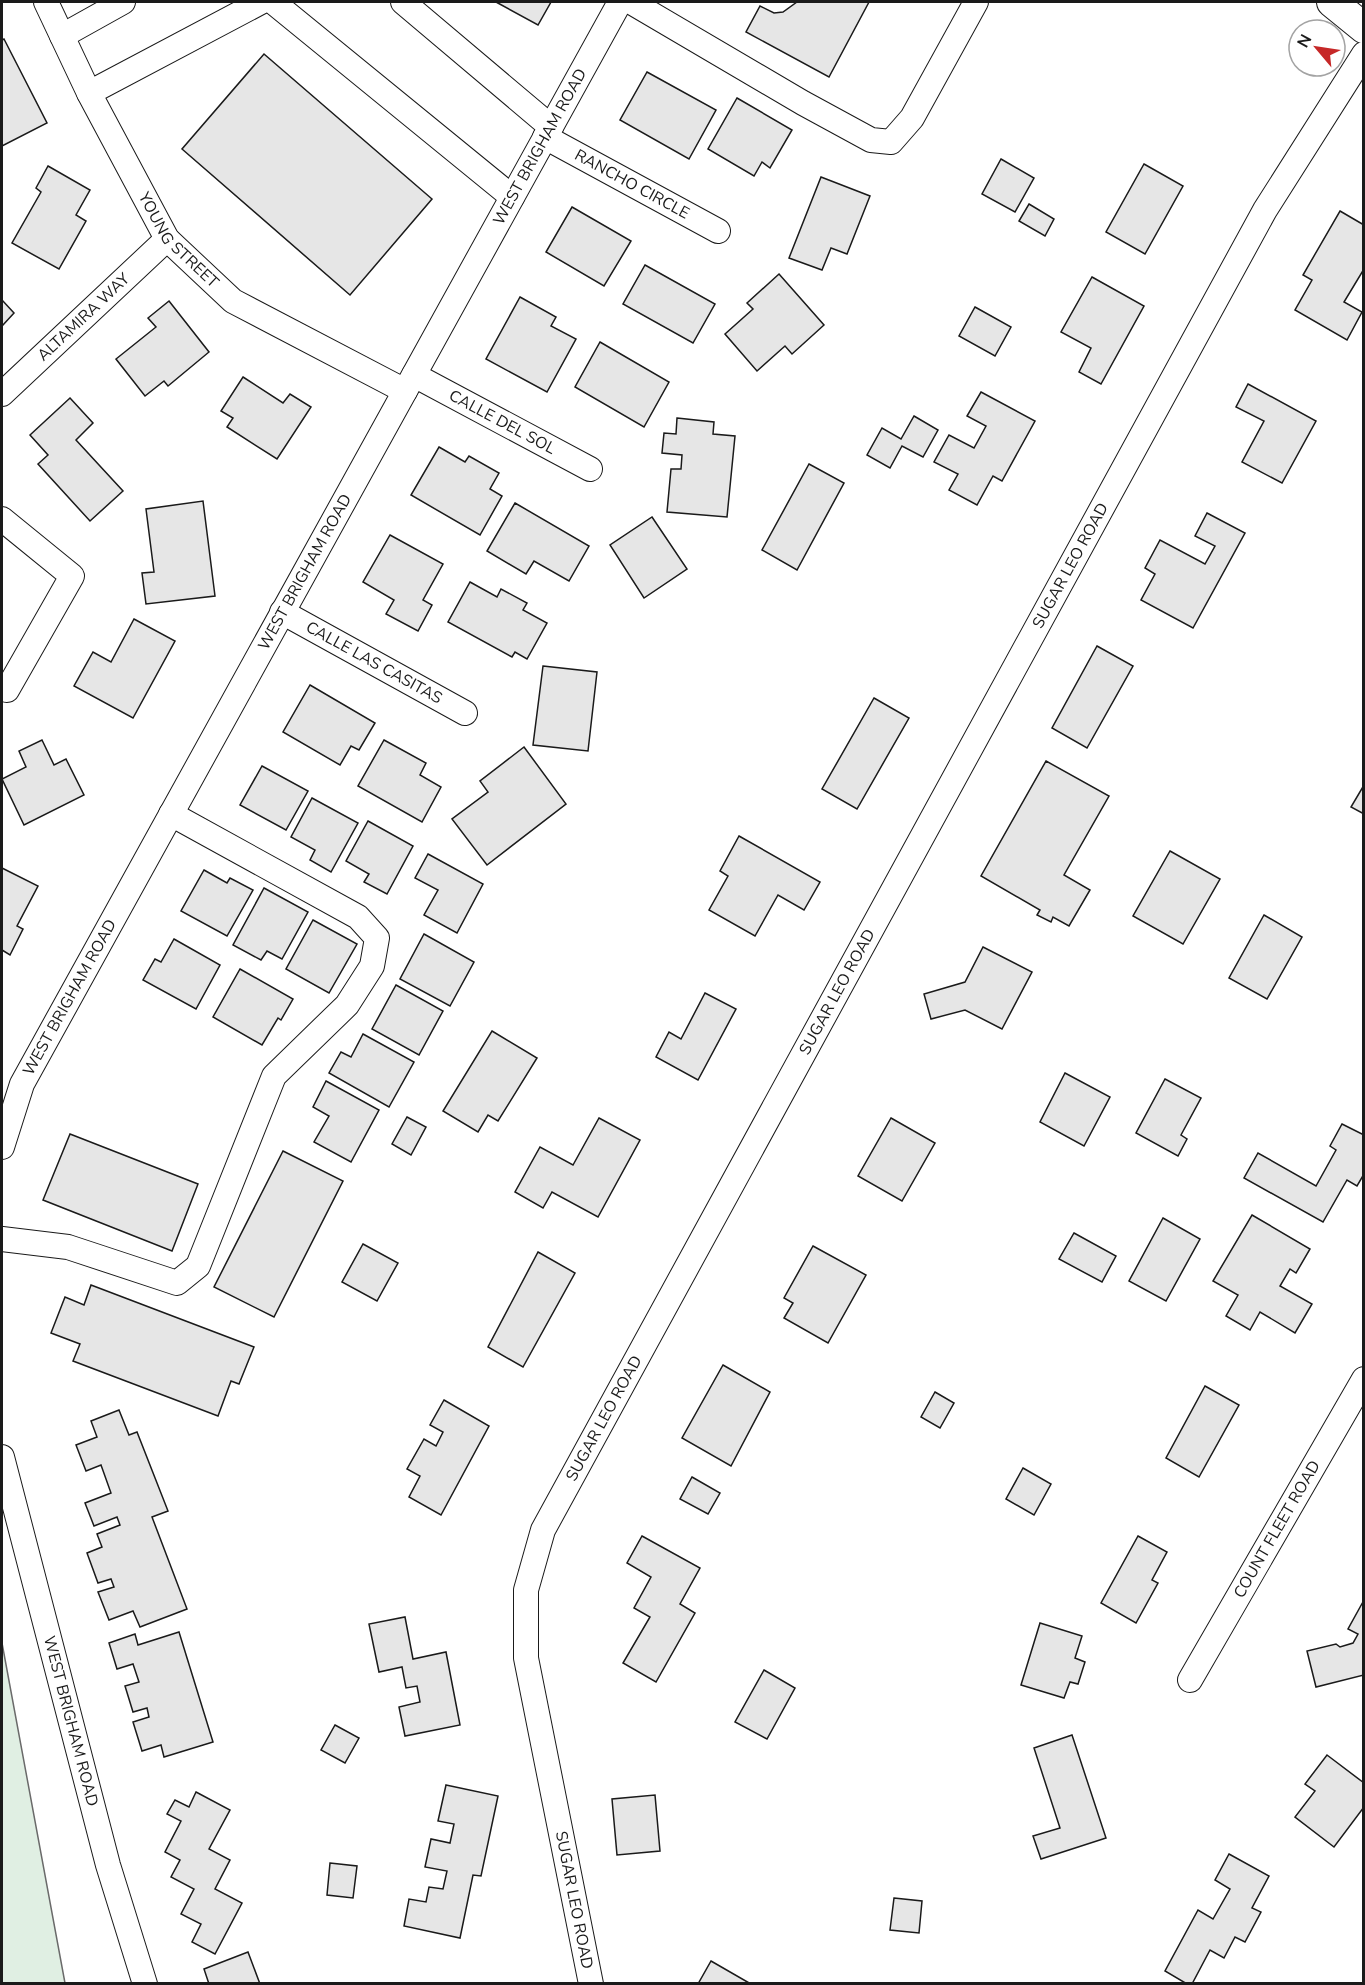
<svg xmlns="http://www.w3.org/2000/svg" width="1365" height="1985" viewBox="0 0 1365 1985" font-family="'Nunito Sans',sans-serif">
	<style>
		.green { fill: #e0efe3; stroke: #6a6a6a; stroke-width: 1.5 }
		.building { fill: #e6e6e6; stroke: #1a1a1a; stroke-width: 1.5 }
		.lines { fill: none; stroke-linecap: round; stroke-linejoin: round }
		.minor-casing { stroke: #1a1a1a; stroke-width: 26 }
		.major-casing { stroke: #1a1a1a; stroke-width: 32 }
		.minor { stroke: #fff; stroke-width: 24 }
		.major { stroke: #fff; stroke-width: 30 }
		.labels { text-anchor: middle; dominant-baseline: central; stroke-width: 4.5; stroke-linejoin: round; paint-order: stroke }
		.street-label { font-size: 16px; fill: #1a1a1a; stroke: #fff }
	</style>
	<rect width="100%" height="100%" fill="#fff"/>
	<polygon class="green" points="2,1643 65,1983 2,1983"/>
	<g class="building">
		<polygon points="496,2 551,2 538,25"/>
		<polygon points="797,2 869,2 829,77 746,32 760,6 774,13 783,12"/>
		<polygon points="4,39 47,123 2,146 2,40"/>
		<polygon points="264,54 432,199 350,295 182,149"/>
		<polygon points="647,72 716,110 689,159 620,120"/>
		<polygon points="737,98 792,130 770,168 762,162 754,176 708,149"/>
		<polygon points="1001,159 1034,178 1015,212 982,194"/>
		<polygon points="1144,164 1183,186 1145,254 1106,232"/>
		<polygon points="48,166 90,190 76,215 86,221 59,269 12,243 41,192 36,188"/>
		<polygon points="821,177 870,196 847,254 831,248 822,270 789,258"/>
		<polygon points="1029,204 1054,219 1045,236 1019,221"/>
		<polygon points="572,207 631,241 604,286 546,252"/>
		<polygon points="1340,211 1364,225 1364,269 1344,302 1362,312 1347,340 1295,310 1312,280 1303,275"/>
		<polygon points="645,265 715,304 693,343 623,304"/>
		<polygon points="779,274 824,325 792,354 785,346 757,371 725,334 753,309 747,303"/>
		<polygon points="1092,277 1144,306 1101,384 1079,372 1091,348 1061,332"/>
		<polygon points="520,297 556,317 551,326 576,339 547,392 486,359"/>
		<polygon points="2,300 14,313 2,326"/>
		<polygon points="169,301 209,352 168,386 164,381 145,396 116,359 156,327 148,318"/>
		<polygon points="975,307 1011,327 995,356 959,336"/>
		<polygon points="600,342 669,382 644,427 575,387"/>
		<polygon points="243,377 283,403 290,394 311,407 277,459 227,427 233,418 221,411"/>
		<polygon points="1248,384 1316,421 1282,483 1242,462 1264,421 1236,407"/>
		<polygon points="981,392 1035,421 1002,481 993,476 977,505 949,490 958,474 934,462 949,435 974,448 986,426 967,416"/>
		<polygon points="70,398 93,423 76,440 123,491 90,521 38,464 48,455 30,435"/>
		<polygon points="914,416 938,430 923,457 902,446 890,468 867,455 882,428 901,439"/>
		<polygon points="677,418 714,422 713,434 735,436 727,517 667,512 671,469 681,469 682,455 662,453 664,433 676,434"/>
		<polygon points="439,447 465,462 469,456 499,473 490,489 502,496 480,535 411,495"/>
		<polygon points="809,464 844,483 797,570 762,550"/>
		<polygon points="203,501 215,596 146,604 142,573 154,572 146,509"/>
		<polygon points="515,503 589,546 569,581 534,561 526,574 487,551"/>
		<polygon points="1207,513 1245,533 1193,628 1141,600 1155,574 1145,568 1160,540 1205,564 1215,546 1195,536"/>
		<polygon points="652,517 687,569 644,598 610,545"/>
		<polygon points="390,535 443,564 423,600 432,605 418,631 386,614 394,600 363,582"/>
		<polygon points="470,582 497,597 501,589 527,603 523,610 547,623 527,659 515,652 512,657 448,622"/>
		<polygon points="134,619 175,641 133,718 74,686 93,652 111,662"/>
		<polygon points="1097,646 1133,666 1087,748 1052,728"/>
		<polygon points="543,666 597,672 588,751 533,745"/>
		<polygon points="310,685 375,723 359,750 351,746 340,765 283,732"/>
		<polygon points="874,698 909,718 857,809 822,789"/>
		<polygon points="42,740 54,765 66,759 84,795 24,825 2,779 26,767 19,751"/>
		<polygon points="384,740 426,763 420,775 441,787 422,822 358,786"/>
		<polygon points="524,747 566,804 487,865 452,819 488,792 480,781"/>
		<polygon points="1046,761 1109,796 1064,875 1090,890 1069,926 1053,917 1051,922 1037,915 1040,910 981,876"/>
		<polygon points="262,766 308,791 286,830 240,805"/>
		<polygon points="1364,785 1364,814 1351,807"/>
		<polygon points="312,798 358,823 331,872 310,860 315,850 291,837"/>
		<polygon points="368,821 413,846 387,894 364,882 369,874 346,861"/>
		<polygon points="739,836 820,882 804,910 778,895 755,936 709,910 728,876 720,871"/>
		<polygon points="1170,851 1220,879 1183,944 1133,916"/>
		<polygon points="428,854 483,884 457,933 424,915 438,890 415,878"/>
		<polygon points="2,868 38,886 17,926 23,929 10,955 2,950"/>
		<polygon points="204,870 227,883 230,878 253,890 227,936 181,911"/>
		<polygon points="264,888 308,912 282,959 267,951 261,960 233,945"/>
		<polygon points="1264,915 1302,937 1267,999 1229,978"/>
		<polygon points="313,920 357,944 329,993 286,969"/>
		<polygon points="424,934 474,962 450,1006 400,979"/>
		<polygon points="174,939 220,965 196,1009 143,980 155,959 161,962"/>
		<polygon points="983,947 1032,972 1002,1029 965,1010 931,1019 924,994 965,982"/>
		<polygon points="240,969 293,999 281,1020 278,1018 262,1045 213,1017"/>
		<polygon points="396,985 443,1011 419,1055 372,1029"/>
		<polygon points="705,993 736,1009 698,1080 656,1057 669,1032 681,1039"/>
		<polygon points="492,1031 537,1058 498,1121 488,1115 478,1132 443,1111"/>
		<polygon points="363,1034 414,1062 389,1107 329,1073 341,1052 351,1057"/>
		<polygon points="1065,1073 1110,1097 1084,1146 1040,1122"/>
		<polygon points="1165,1079 1201,1098 1181,1135 1187,1139 1178,1156 1136,1133"/>
		<polygon points="326,1081 379,1110 351,1162 314,1142 329,1116 313,1107"/>
		<polygon points="407,1117 426,1127 411,1155 392,1144"/>
		<polygon points="599,1118 640,1140 598,1217 552,1192 543,1208 515,1192 540,1147 573,1165"/>
		<polygon points="891,1118 935,1143 902,1201 858,1176"/>
		<polygon points="1342,1124 1364,1135 1364,1174 1357,1186 1347,1180 1323,1222 1244,1178 1258,1153 1316,1186 1336,1150 1330,1146"/>
		<polygon points="70,1134 198,1184 172,1251 43,1200"/>
		<polygon points="283,1151 343,1181 274,1317 214,1287"/>
		<polygon points="1252,1215 1310,1249 1296,1273 1290,1269 1280,1286 1312,1304 1295,1333 1260,1312 1250,1330 1226,1316 1238,1295 1213,1281"/>
		<polygon points="1163,1218 1200,1239 1166,1301 1129,1281"/>
		<polygon points="1074,1233 1116,1256 1102,1282 1059,1259"/>
		<polygon points="363,1244 398,1263 377,1301 342,1282"/>
		<polygon points="813,1246 866,1275 828,1343 784,1318 793,1303 784,1298"/>
		<polygon points="538,1252 575,1273 523,1367 488,1347"/>
		<polygon points="91,1285 254,1347 239,1384 231,1381 218,1416 73,1361 80,1344 51,1333 65,1297 84,1305"/>
		<polygon points="723,1365 770,1392 731,1466 682,1438"/>
		<polygon points="1205,1386 1239,1405 1199,1477 1166,1458"/>
		<polygon points="935,1392 954,1403 940,1428 921,1417"/>
		<polygon points="444,1400 489,1426 441,1515 409,1497 420,1476 407,1469 424,1439 436,1446 443,1432 430,1425"/>
		<polygon points="119,1410 129,1435 137,1432 168,1511 152,1517 187,1609 140,1627 133,1611 109,1620 98,1592 114,1587 111,1579 98,1583 87,1553 102,1547 97,1534 120,1525 117,1517 94,1526 85,1503 111,1493 101,1465 86,1471 76,1445 97,1437 91,1421"/>
		<polygon points="1023,1468 1051,1484 1034,1515 1006,1499"/>
		<polygon points="692,1477 720,1493 708,1514 680,1499"/>
		<polygon points="642,1536 700,1568 680,1604 695,1613 656,1682 623,1663 650,1617 634,1608 651,1577 627,1563"/>
		<polygon points="1138,1536 1167,1552 1152,1580 1158,1583 1136,1623 1101,1603"/>
		<polygon points="1364,1600 1364,1675 1316,1687 1307,1651 1336,1644 1340,1647 1353,1643 1358,1634 1348,1629"/>
		<polygon points="405,1617 413,1659 446,1652 460,1725 405,1736 399,1707 420,1702 417,1686 406,1688 402,1667 379,1672 369,1624"/>
		<polygon points="1040,1623 1082,1636 1075,1658 1085,1662 1078,1684 1070,1682 1064,1698 1021,1685"/>
		<polygon points="179,1632 213,1742 164,1757 161,1745 142,1751 133,1722 149,1717 147,1708 133,1712 125,1686 139,1682 133,1664 117,1669 109,1643 135,1634 138,1645"/>
		<polygon points="764,1670 795,1688 767,1739 735,1722"/>
		<polygon points="335,1725 359,1738 345,1763 321,1750"/>
		<polygon points="1072,1735 1106,1838 1041,1859 1033,1836 1060,1828 1034,1748"/>
		<polygon points="1327,1755 1364,1783 1364,1807 1334,1847 1295,1817 1315,1791 1305,1784"/>
		<polygon points="446,1785 498,1796 481,1876 473,1875 460,1938 404,1926 409,1899 426,1902 429,1887 443,1889 447,1871 425,1867 431,1839 450,1843 454,1824 438,1821"/>
		<polygon points="196,1792 230,1810 209,1849 230,1860 215,1889 242,1903 215,1954 192,1942 201,1924 181,1914 194,1889 171,1877 180,1860 165,1852 181,1821 167,1814 175,1800 189,1807"/>
		<polygon points="655,1795 660,1851 617,1855 612,1799"/>
		<polygon points="1229,1854 1269,1876 1252,1908 1261,1912 1245,1942 1235,1937 1224,1958 1210,1950 1192,1984 1187,1984 1165,1971 1198,1910 1213,1919 1230,1889 1215,1880"/>
		<polygon points="330,1863 357,1866 353,1898 327,1895"/>
		<polygon points="894,1898 922,1901 919,1933 890,1930"/>
		<polygon points="248,1952 260,1984 209,1984 204,1969"/>
		<polygon points="711,1961 751,1984 698,1984"/>
	</g>
	<g class="lines">
		<g class="minor-casing">
			<g id="minor">
				<path id="s1" d="M46,2L89,93L167,239L233,301L405,391"/>
				<polyline points="273,2 512,197"/>
				<polyline points="403,2 551,127"/>
				<polyline points="631,2 803,103 871,140 891,142 912,118 976,2"/>
				<polyline points="62,36 123,2"/>
				<polyline points="89,93 261,2"/>
				<path id="s2" d="M545,137L718,231"/>
				<path id="s3" d="M414,375L590,469"/>
				<path id="s4" d="M2,394L167,239"/>
				<polyline points="2,519 72,576 7,690"/>
				<path id="s5" d="M282,612L465,713"/>
				<path id="s6" d="M2,1147L22,1084L620,2"/>
				<polyline points="2,1239 68,1247 177,1283 198,1266 274,1076 347,1005 372,966 377,938 358,917 171,814"/>
				<path id="s7" d="M2,1457L108,1865L145,1984"/>
				<path id="s8" d="M1190,1680L1364,1379"/>
				<path id="s9" d="M591,1984L526,1658V1590L543,1530L1265,210L1364,54"/>
			</g>
		</g>
		<g class="major-casing">
			<polyline id="major" points="1332,2 1364,28"/>
		</g>
		<use href="#minor" class="minor"/>
		<use href="#major" class="major"/>
	</g>
	<g class="labels">
		<g class="street-label">
			<text stroke="none"><textPath href="#s6" startOffset="1137">WEST BRIGHAM ROAD</textPath></text>
			<text stroke="none"><textPath href="#s2" startOffset="99">RANCHO CIRCLE</textPath></text>
			<text stroke="none"><textPath href="#s1" startOffset="274">YOUNG STREET</textPath></text>
			<text stroke="none"><textPath href="#s4" startOffset="112">ALTAMIRA WAY</textPath></text>
			<text stroke="none"><textPath href="#s3" startOffset="100">CALLE DEL SOL</textPath></text>
			<text stroke="none"><textPath href="#s9" startOffset="1562">SUGAR LEO ROAD</textPath></text>
			<text stroke="none"><textPath href="#s6" startOffset="651">WEST BRIGHAM ROAD</textPath></text>
			<text stroke="none"><textPath href="#s5" startOffset="105">CALLE LAS CASITAS</textPath></text>
			<text stroke="none"><textPath href="#s9" startOffset="1076">SUGAR LEO ROAD</textPath></text>
			<text stroke="none"><textPath href="#s6" startOffset="165">WEST BRIGHAM ROAD</textPath></text>
			<text stroke="none"><textPath href="#s9" startOffset="590">SUGAR LEO ROAD</textPath></text>
			<text stroke="none"><textPath href="#s8" startOffset="174">COUNT FLEET ROAD</textPath></text>
			<text stroke="none"><textPath href="#s7" startOffset="273">WEST BRIGHAM ROAD</textPath></text>
			<text transform="translate(574 1900) rotate(79)">SUGAR LEO ROAD</text>
		</g>
	</g>
	<rect width="1365" height="1985" fill="none" stroke="#1a1a1a" stroke-width="6"/>
	<g transform="translate(1317 48) rotate(299)"><circle r="28" fill="#ffffff" stroke="#a3a3a3" stroke-width="1.5"/>
	<path d="M0-4.5L10 22L0 15L-10 22Z" fill="#c62828"/>
	<text y="-9" font-size="16" font-weight="bold" text-anchor="middle" fill="#1a1a1a">N</text>
	</g>
</svg>
